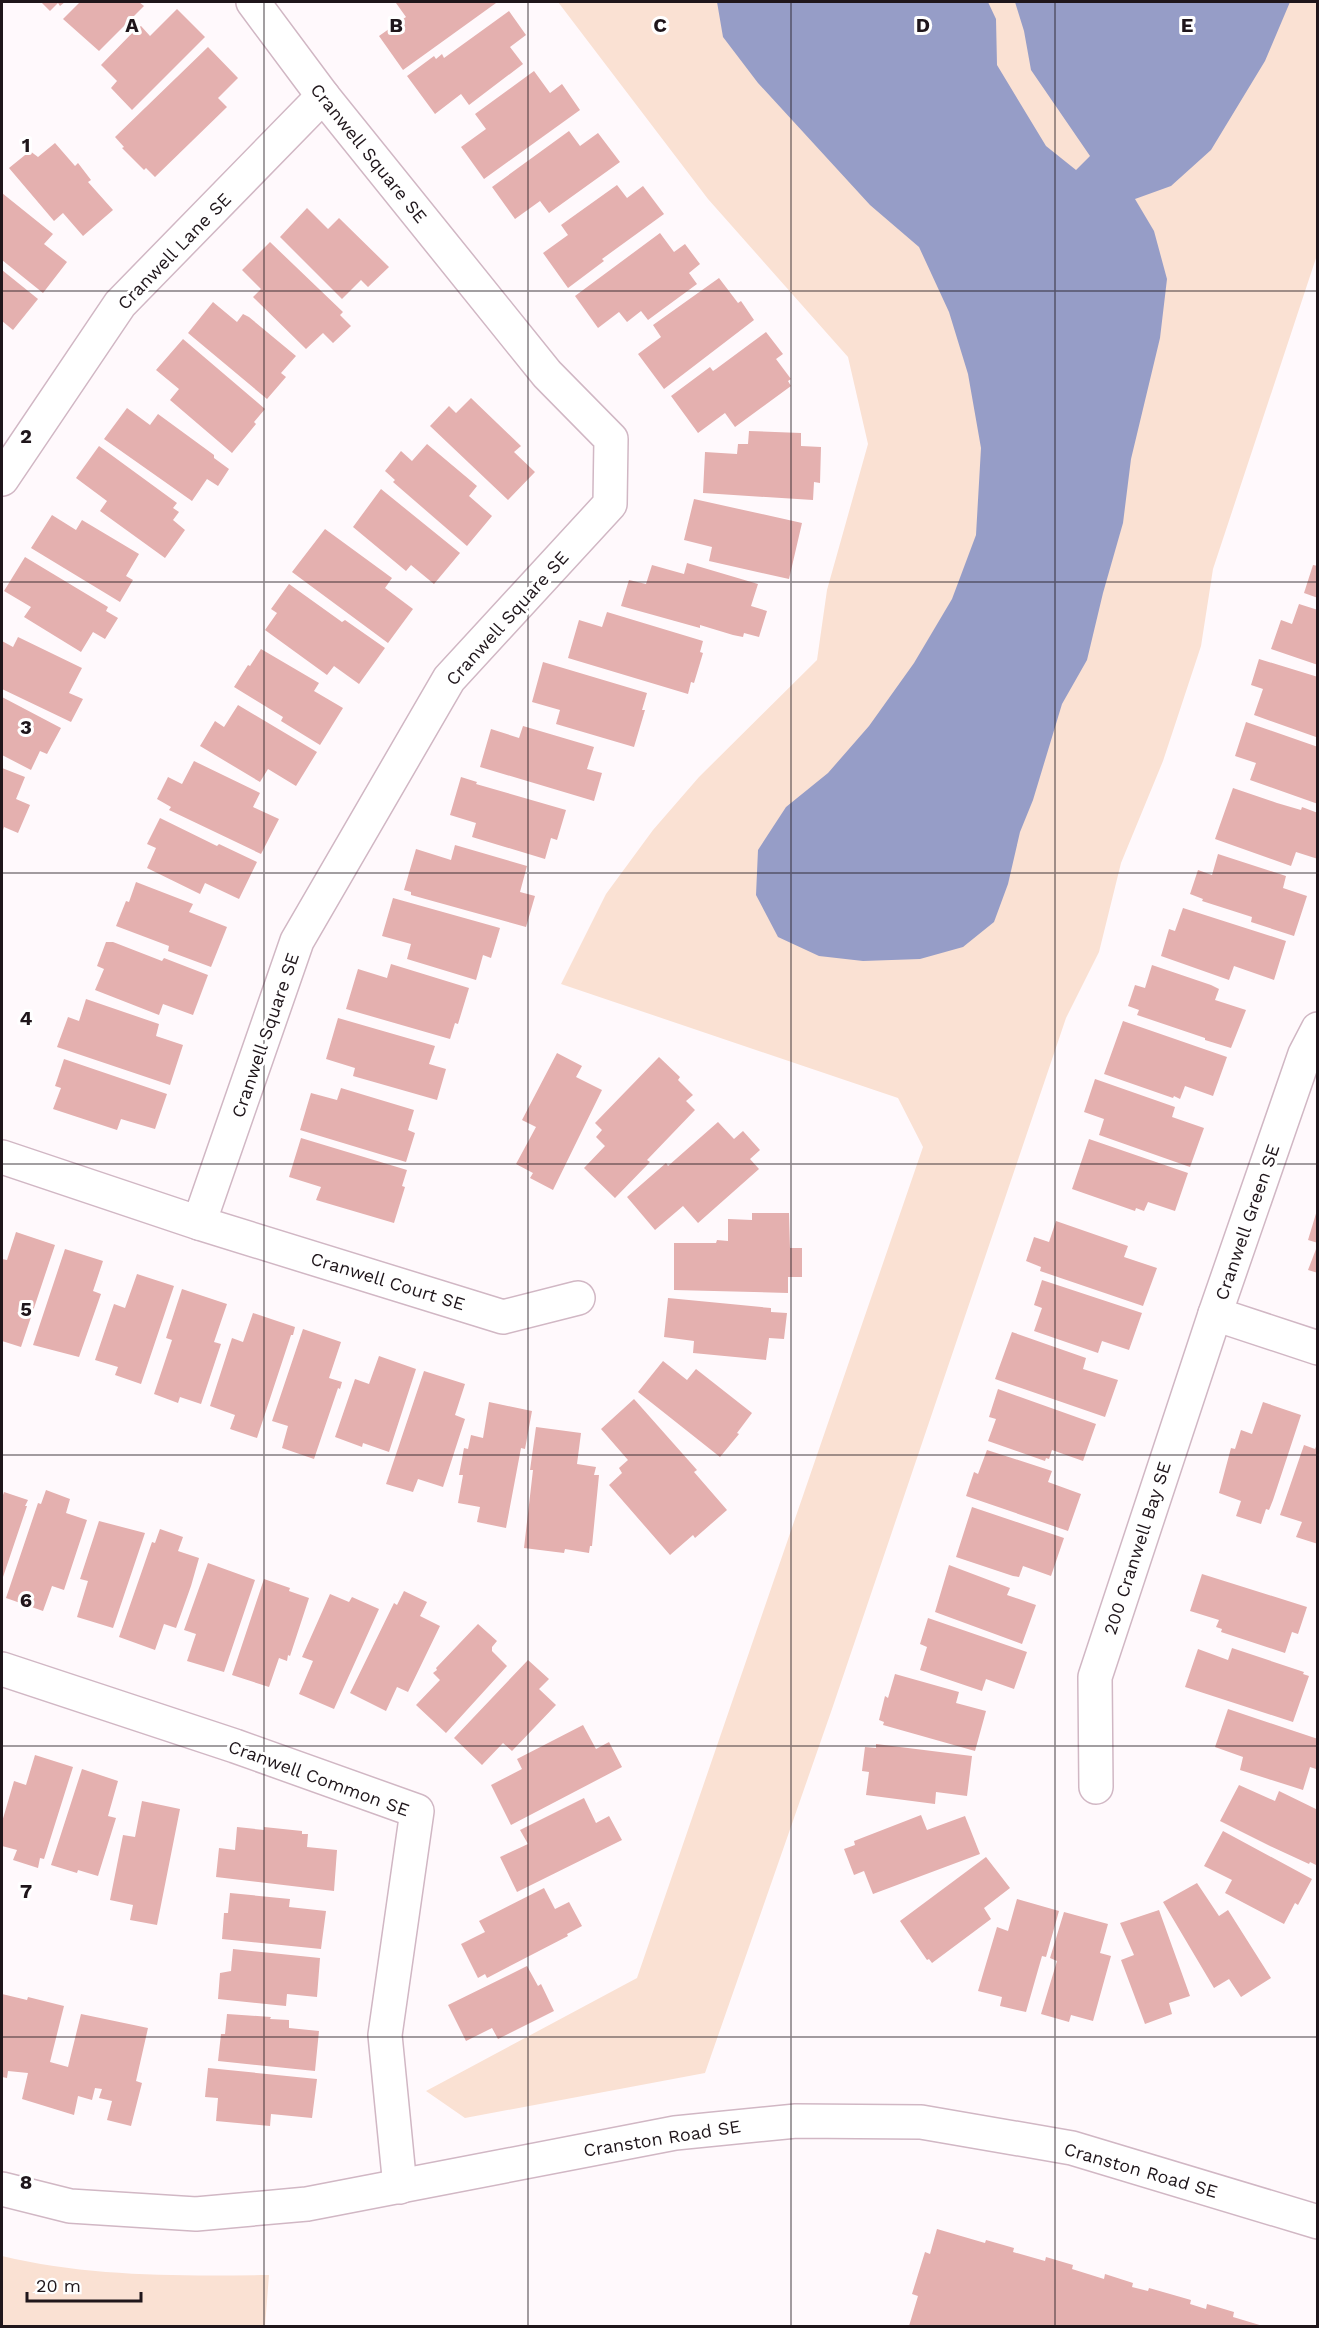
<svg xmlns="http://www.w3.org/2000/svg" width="1319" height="2328" viewBox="0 0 1319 2328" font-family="'Work Sans',sans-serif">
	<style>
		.green { fill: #fae1d3 }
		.water { fill: #969dc7 }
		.building { fill: #e4b0af }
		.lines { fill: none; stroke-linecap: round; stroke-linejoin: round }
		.minor-casing { stroke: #d1b7c4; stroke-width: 36 }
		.minor { stroke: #fff; stroke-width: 33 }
		.grid { fill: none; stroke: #1f161b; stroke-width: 1.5; stroke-opacity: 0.55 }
		.labels { text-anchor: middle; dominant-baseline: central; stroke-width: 6; stroke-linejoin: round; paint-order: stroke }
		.street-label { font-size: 18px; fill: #1f161b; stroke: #fff }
		.grid-label { font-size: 20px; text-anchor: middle; font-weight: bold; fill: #1f161b; stroke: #fff; stroke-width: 6; stroke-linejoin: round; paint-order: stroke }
	</style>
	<rect width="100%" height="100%" fill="#fff9fc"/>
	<g class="green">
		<polygon points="558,2 1317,2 1317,255 1213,569 1201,646 1163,761 1121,863 1099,952 1066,1018 832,1709 705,2073 465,2118 426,2091 637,1978 923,1147 898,1098 561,984 606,894 653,830 699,777 817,660 827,590 868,444 848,357 708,199"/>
		<path d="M2,2256C89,2277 179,2276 269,2275L265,2326H2Z"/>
	</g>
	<polygon class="water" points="717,2 988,2 996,19 997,65 1046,146 1076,170 1090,156 1031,70 1024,31 1015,2 1290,2 1265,61 1211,150 1171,186 1135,199 1154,231 1167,279 1160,338 1131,459 1123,523 1103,593 1087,660 1062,704 1033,800 1020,832 1008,884 994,922 963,947 920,959 863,961 819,956 778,937 756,895 758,850 786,807 828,773 869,726 914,663 952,599 976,535 981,448 968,374 949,312 919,247 870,205 758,83 723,37"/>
	<g class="building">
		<polygon points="41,2 65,2 60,6 58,3 50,11"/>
		<polygon points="80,2 139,2 144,6 99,51 63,19"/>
		<polygon points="398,2 494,2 496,3 403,70 379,36 406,17 396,3"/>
		<polygon points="177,9 205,37 132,110 111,88 117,81 101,65 135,30 141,26 150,36"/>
		<polygon points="509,11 526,35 510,47 523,64 469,105 461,94 435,114 407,76 434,56 436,59 442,54 444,58"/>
		<polygon points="208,47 238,78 218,98 227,107 155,177 146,168 144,170 122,148 124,147 115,137"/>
		<polygon points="534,71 550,93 562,84 580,110 484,179 461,147 486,129 475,114"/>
		<polygon points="569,131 580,146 598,133 620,162 549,213 540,201 515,219 492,187"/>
		<polygon points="55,143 75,166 78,163 91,180 88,182 113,210 83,236 63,213 54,221 9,168 30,151 38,157"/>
		<polygon points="617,185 627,198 643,186 664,214 602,259 604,261 568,288 543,253 568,235 561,225"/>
		<polygon points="2,193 53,234 44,244 67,262 43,293 2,260"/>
		<polygon points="307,208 328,229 339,218 389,267 368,287 361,280 342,299 280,237"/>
		<polygon points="660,233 674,252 685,244 700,264 689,273 697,284 648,320 641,311 627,322 619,312 598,328 575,296"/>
		<polygon points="270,242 343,312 340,315 351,326 333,343 323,333 306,349 253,297 261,289 242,270"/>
		<polygon points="2,270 38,299 13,330 2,321"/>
		<polygon points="719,278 738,303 741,301 754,320 664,389 638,354 661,337 653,325"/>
		<polygon points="213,302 237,322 243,314 249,317 296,356 281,373 286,377 267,399 188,333"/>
		<polygon points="766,332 783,354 776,359 791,379 788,381 791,386 735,427 725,413 698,433 671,396 710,367 713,371 716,369"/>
		<polygon points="183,339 265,409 254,422 256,424 232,453 170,400 179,389 156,370"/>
		<polygon points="471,398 521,446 514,452 535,472 508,500 430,426 449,406 456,413"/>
		<polygon points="127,408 150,425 158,414 214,455 214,458 229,469 218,486 207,479 192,501 104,439"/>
		<polygon points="749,431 801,433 801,446 821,447 820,483 814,482 813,500 703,493 705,452 737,454 738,444 748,444"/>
		<polygon points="427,444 477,486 469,496 492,516 467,546 393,482 395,480 385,471 401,451 412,461"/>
		<polygon points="99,446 177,503 173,508 179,512 173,520 185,530 165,558 100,511 107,501 76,478"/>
		<polygon points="381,489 460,553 434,584 411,565 406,571 353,527"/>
		<polygon points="694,499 802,523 789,579 709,561 712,547 684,540"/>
		<polygon points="52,515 76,530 82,520 139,554 126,576 133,580 120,602 31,548"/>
		<polygon points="325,529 392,578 385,588 413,609 388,643 292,572"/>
		<polygon points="25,557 108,607 106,611 118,618 105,639 93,632 81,652 24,617 31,607 4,591"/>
		<polygon points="687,563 758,584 751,606 767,611 759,637 744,633 743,637 733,635 700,625 700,628 621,606 629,580 646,584 652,565 684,574"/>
		<polygon points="1313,565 1318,566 1318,598 1304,593"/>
		<polygon points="289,584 342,622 345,620 385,648 359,684 334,666 327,675 265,630 277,613 271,609"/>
		<polygon points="1299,604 1318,610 1318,665 1271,649 1281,620 1292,624"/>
		<polygon points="607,612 703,641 700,652 703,653 694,683 691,682 688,694 568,658 579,620 602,627"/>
		<polygon points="18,637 82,668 69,693 83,699 71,722 2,689 2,641 13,647"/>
		<polygon points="261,649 319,683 314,691 343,708 320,745 281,721 283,717 234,687 248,665 250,666"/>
		<polygon points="1259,659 1318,677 1318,736 1316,737 1254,715 1263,689 1251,685"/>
		<polygon points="543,662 647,693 642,710 645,710 634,747 556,724 560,710 532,702"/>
		<polygon points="2,697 61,728 47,754 40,751 31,770 2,755"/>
		<polygon points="238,705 317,752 296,786 268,769 260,782 200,746 215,721 224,727"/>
		<polygon points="1246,722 1318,747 1318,804 1250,780 1256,763 1235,756"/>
		<polygon points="523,726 594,747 587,769 602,773 594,801 480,767 491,729 519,738"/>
		<polygon points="194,761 260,793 253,807 279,819 261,854 169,810 171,807 157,799 168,777 182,784"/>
		<polygon points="2,768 25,777 16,799 30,805 18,833 4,827 2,834"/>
		<polygon points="461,777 477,782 476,784 566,810 557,840 551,838 545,859 472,837 476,823 450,815"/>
		<polygon points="1233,788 1277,803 1301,810 1302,807 1318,813 1318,859 1296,852 1291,866 1215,839"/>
		<polygon points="160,818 217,846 219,844 257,862 239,899 205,883 200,894 147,868 156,848 147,844"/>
		<polygon points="455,845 527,866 520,892 535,896 526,927 411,895 411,892 404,890 416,849 451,860"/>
		<polygon points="1218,854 1286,876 1283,888 1307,896 1294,936 1251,922 1252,917 1202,901 1203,899 1190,894 1198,870 1212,875"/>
		<polygon points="136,882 193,904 189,912 227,927 211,967 168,951 169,946 116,926 126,901 129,902"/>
		<polygon points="393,898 500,928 491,958 483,955 476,980 407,959 411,944 382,936"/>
		<polygon points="1183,908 1286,941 1274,980 1234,966 1229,980 1161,956 1169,929 1175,931"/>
		<polygon points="106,942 113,942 162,961 164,958 208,975 193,1015 163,1004 159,1015 95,990 104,969 97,966"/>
		<polygon points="391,964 469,988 458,1024 455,1023 450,1039 346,1009 358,969 387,978"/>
		<polygon points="1152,965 1211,985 1219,989 1215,1000 1246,1010 1231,1048 1205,1040 1205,1038 1137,1015 1139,1010 1128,1006 1135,985 1145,988"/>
		<polygon points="86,999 159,1024 156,1036 183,1045 170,1085 57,1047 68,1017 79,1021"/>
		<polygon points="338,1018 435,1046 429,1064 446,1069 437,1100 353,1076 355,1068 326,1059"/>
		<polygon points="1123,1021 1227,1057 1213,1096 1185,1086 1180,1099 1174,1096 1173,1098 1104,1074"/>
		<polygon points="557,1053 582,1066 576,1077 602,1090 553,1190 530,1178 533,1173 516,1164 536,1127 522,1120"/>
		<polygon points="659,1057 680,1077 678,1080 693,1095 686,1101 695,1110 647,1160 650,1162 615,1198 584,1168 605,1146 596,1137 602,1130 595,1123"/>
		<polygon points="64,1059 167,1094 155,1129 121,1119 117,1130 53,1109 61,1088 55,1086"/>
		<polygon points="1095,1079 1175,1107 1172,1117 1204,1128 1190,1167 1099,1135 1104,1119 1084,1112"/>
		<polygon points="341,1088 414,1110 408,1130 415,1133 406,1162 300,1130 311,1093 337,1100"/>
		<polygon points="718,1122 734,1139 743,1131 760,1150 750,1159 759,1169 698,1223 683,1206 655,1230 627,1197 666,1163 668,1166"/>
		<polygon points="301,1138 407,1170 402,1186 405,1187 394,1223 316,1200 321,1187 289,1177"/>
		<polygon points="1089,1139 1188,1173 1175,1211 1148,1202 1144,1211 1136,1208 1135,1211 1072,1189"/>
		<polygon points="1318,1207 1318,1243 1308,1240"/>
		<polygon points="752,1213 789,1213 790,1248 802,1248 802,1277 788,1277 788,1293 674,1290 674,1243 716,1243 717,1240 728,1241 728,1219 752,1220"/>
		<polygon points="1056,1221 1128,1246 1124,1257 1157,1268 1143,1306 1040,1271 1041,1267 1026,1261 1034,1237 1049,1242"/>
		<polygon points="16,1232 55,1245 21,1347 2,1341 2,1259 7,1260"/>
		<polygon points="1318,1244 1318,1273 1308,1270"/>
		<polygon points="65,1249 103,1261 93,1291 101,1294 79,1357 33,1345"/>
		<polygon points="137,1274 174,1286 141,1384 115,1375 118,1367 95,1360 114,1304 125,1308"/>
		<polygon points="1042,1280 1142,1313 1129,1350 1102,1341 1098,1353 1034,1331 1042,1308 1034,1305"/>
		<polygon points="182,1289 227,1304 214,1342 221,1344 201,1404 180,1397 178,1403 154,1394 172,1340 166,1338"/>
		<polygon points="668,1298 771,1308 771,1312 787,1313 784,1339 769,1338 766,1360 693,1353 694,1341 664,1337"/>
		<polygon points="253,1313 295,1327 293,1335 291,1335 257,1438 230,1429 235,1415 210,1406 232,1338 243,1342"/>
		<polygon points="303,1329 341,1342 329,1378 342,1382 340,1389 338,1388 314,1459 282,1448 288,1426 272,1421"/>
		<polygon points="1012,1332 1086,1358 1083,1369 1118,1380 1105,1417 995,1379"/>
		<polygon points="379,1356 416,1369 389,1452 363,1443 362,1447 335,1437 355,1379 369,1384"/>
		<polygon points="663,1361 687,1380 696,1369 752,1413 737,1433 739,1434 720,1457 638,1392"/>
		<polygon points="424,1371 465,1384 455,1415 465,1419 443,1487 418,1479 413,1492 386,1484"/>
		<polygon points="998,1389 1096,1424 1083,1461 1052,1450 1049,1459 1046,1458 1045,1461 988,1441 996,1419 989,1417"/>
		<polygon points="634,1399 697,1470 694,1472 727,1510 695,1538 693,1535 670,1555 609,1485 622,1473 619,1468 628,1460 601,1429"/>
		<polygon points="489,1402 532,1411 525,1449 521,1448 506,1528 477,1522 480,1507 458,1503 463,1475 459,1475 464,1448 468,1449 471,1435 483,1438"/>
		<polygon points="1263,1402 1301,1415 1273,1500 1269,1510 1266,1509 1261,1524 1236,1516 1241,1501 1219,1493 1231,1448 1235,1449 1241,1430 1252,1434"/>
		<polygon points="536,1427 581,1433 577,1464 596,1467 594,1475 599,1475 592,1546 590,1546 589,1553 565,1549 564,1553 524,1548 533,1470 530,1470"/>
		<polygon points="1318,1442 1318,1544 1296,1537 1302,1522 1280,1515 1304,1445 1315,1449"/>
		<polygon points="987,1450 1052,1471 1048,1482 1081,1494 1068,1531 966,1496 974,1472 978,1474"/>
		<polygon points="46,1490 70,1499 66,1513 87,1520 64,1590 52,1586 43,1611 6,1598 38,1503 41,1504"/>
		<polygon points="4,1492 28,1500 25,1506 27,1506 2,1580 2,1498"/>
		<polygon points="972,1507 1064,1538 1051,1576 1023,1566 1019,1577 1013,1576 956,1557"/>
		<polygon points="99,1521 145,1533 113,1628 77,1617 88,1581 80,1579"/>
		<polygon points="160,1529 183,1537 178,1551 199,1558 191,1586 176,1628 164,1624 155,1650 119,1637 152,1542 155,1543"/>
		<polygon points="208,1563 255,1580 224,1672 187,1661 196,1634 184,1630"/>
		<polygon points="949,1565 1010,1588 1007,1595 1036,1605 1022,1644 935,1612"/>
		<polygon points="1202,1574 1307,1607 1298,1634 1292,1632 1285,1653 1221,1632 1222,1629 1216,1627 1219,1620 1190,1611"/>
		<polygon points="264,1579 290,1588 289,1591 309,1598 290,1656 288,1655 287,1661 279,1658 269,1687 232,1675"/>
		<polygon points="404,1591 427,1602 420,1616 440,1626 408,1692 397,1687 386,1711 350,1693 394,1603 397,1605"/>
		<polygon points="330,1594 349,1602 352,1597 379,1609 334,1709 299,1694 313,1661 302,1657"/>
		<polygon points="928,1618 1027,1652 1014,1689 986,1679 982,1691 920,1670 927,1647 920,1644"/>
		<polygon points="478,1624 497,1641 492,1647 492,1651 507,1666 446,1733 416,1705 440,1680 433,1673 437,1670 436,1668"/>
		<polygon points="1232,1648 1304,1672 1303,1674 1309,1676 1293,1722 1185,1687 1198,1649 1228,1660"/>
		<polygon points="528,1660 549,1679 539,1689 556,1705 512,1751 503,1743 482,1765 454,1738"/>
		<polygon points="895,1674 959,1692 956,1703 986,1711 975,1751 883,1725 884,1722 879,1720 885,1696 888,1698"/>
		<polygon points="1228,1709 1318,1739 1318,1764 1316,1769 1310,1767 1303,1790 1240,1770 1243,1757 1215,1747"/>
		<polygon points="583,1725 596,1749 609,1742 622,1767 511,1825 491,1785 522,1769 517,1759"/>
		<polygon points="876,1744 972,1756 967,1796 936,1792 935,1804 866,1795 869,1772 862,1771 865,1747 876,1748"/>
		<polygon points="35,1755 73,1767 44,1859 40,1858 38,1868 13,1860 17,1850 2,1846 2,1822 14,1781 26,1785"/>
		<polygon points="82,1769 118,1781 108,1816 116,1818 98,1876 78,1870 77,1873 51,1865"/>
		<polygon points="1239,1785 1275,1801 1279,1791 1318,1810 1318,1866 1310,1862 1309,1864 1270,1846 1220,1821"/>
		<polygon points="584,1798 596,1823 609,1816 622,1840 517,1892 500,1857 528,1844 520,1830"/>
		<polygon points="142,1801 180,1809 157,1925 130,1920 133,1905 110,1900 123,1835 135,1837"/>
		<polygon points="921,1815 927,1830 965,1816 980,1854 873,1894 864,1871 854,1875 844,1849 855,1845 854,1841"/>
		<polygon points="237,1827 264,1830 264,1827 302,1831 302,1834 308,1834 307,1847 337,1850 334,1891 216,1877 219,1848 235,1850"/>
		<polygon points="1223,1831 1312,1879 1298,1905 1295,1903 1284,1924 1225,1893 1232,1880 1204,1866"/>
		<polygon points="986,1857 1010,1888 984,1908 991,1919 932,1963 929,1959 927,1960 900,1921"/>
		<polygon points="1197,1883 1219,1916 1228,1910 1271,1978 1241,1997 1229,1979 1214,1988 1163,1902"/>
		<polygon points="544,1888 555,1909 569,1902 582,1926 567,1934 568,1936 487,1978 485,1974 478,1978 461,1944 485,1932 479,1921"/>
		<polygon points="230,1893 290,1899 289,1907 326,1911 321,1949 222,1939 224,1913 228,1913"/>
		<polygon points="1017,1899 1059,1911 1046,1957 1042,1956 1026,2012 1000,2006 1002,1997 978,1991 997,1927 1008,1931"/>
		<polygon points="1159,1910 1190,1996 1169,2003 1172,2014 1145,2024 1121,1960 1134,1955 1120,1923"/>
		<polygon points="1064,1912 1108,1924 1100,1953 1111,1956 1093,2021 1071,2015 1069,2022 1041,2014 1057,1961 1050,1958"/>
		<polygon points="233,1949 320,1958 317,1997 287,1994 286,2006 218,1999 220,1973 231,1971"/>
		<polygon points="527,1966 538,1986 541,1984 554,2011 498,2039 492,2028 466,2041 448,2005"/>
		<polygon points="2,1994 27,2000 28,1997 64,2006 50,2062 68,2067 81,2014 148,2028 136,2081 142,2083 131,2126 107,2120 112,2101 99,2098 102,2089 95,2088 92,2100 78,2096 74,2115 22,2099 28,2073 8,2071 7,2078 2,2077"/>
		<polygon points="227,2014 271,2017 270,2019 289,2020 289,2028 319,2031 315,2071 218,2061 221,2034 225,2034"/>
		<polygon points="208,2068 317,2079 312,2118 271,2114 270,2126 216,2121 218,2098 205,2097"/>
		<polygon points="937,2229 985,2243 986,2240 1014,2248 1013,2252 1045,2261 1046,2257 1073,2265 1072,2269 1104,2279 1105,2274 1133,2283 1132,2287 1148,2291 1149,2288 1191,2300 1190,2304 1206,2309 1207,2304 1234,2312 1233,2317 1263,2326 909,2326 918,2296 912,2294 925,2252 930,2254"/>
	</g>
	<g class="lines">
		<g class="minor-casing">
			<g id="minor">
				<polyline points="2,479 120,304 323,96"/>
				<polyline points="1318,1029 1305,1054 1215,1314 1318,1348"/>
				<polyline points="2,1157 199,1223 297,941 449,679 610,504 611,439 547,374 323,96 253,2"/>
				<polyline points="199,1223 503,1317 578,1298"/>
				<polyline points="2,1669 235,1746 417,1811 385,2035 400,2187"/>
				<polyline points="1096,1787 1095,1677 1215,1314"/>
				<polyline points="2,2189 70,2206 196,2214 307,2204 675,2133 796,2121 921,2122 1072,2148 1318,2222"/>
			</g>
		</g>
		<use href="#minor" class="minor"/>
	</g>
	<path class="grid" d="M264,2V2326M528,2V2326M791,2V2326M1055,2V2326M2,291H1318M2,582H1318M2,873H1318M2,1164H1318M2,1455H1318M2,1746H1318M2,2037H1318"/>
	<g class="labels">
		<g class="street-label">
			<text transform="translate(369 153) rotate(51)">Cranwell Square SE</text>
			<text transform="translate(174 251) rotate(-46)">Cranwell Lane SE</text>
			<text transform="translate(507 618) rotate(-48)">Cranwell Square SE</text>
			<text transform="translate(265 1035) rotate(-71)">Cranwell Square SE</text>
			<text transform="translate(1247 1222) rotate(-71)">Cranwell Green SE</text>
			<text transform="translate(388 1281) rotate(17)">Cranwell Court SE</text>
			<text transform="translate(1137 1548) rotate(-72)">200 Cranwell Bay SE</text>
			<text transform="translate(319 1778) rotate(20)">Cranwell Common SE</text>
			<text transform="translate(662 2138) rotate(-9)">Cranston Road SE</text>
			<text transform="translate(1141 2170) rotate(16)">Cranston Road SE</text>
		</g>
	</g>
	<g class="grid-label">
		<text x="132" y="32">A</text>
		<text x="396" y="32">B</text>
		<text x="660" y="32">C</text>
		<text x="923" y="32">D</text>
		<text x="1187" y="32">E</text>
		<text x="26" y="152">1</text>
		<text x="26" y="443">2</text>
		<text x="26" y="734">3</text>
		<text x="26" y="1025">4</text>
		<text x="26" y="1316">5</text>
		<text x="26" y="1607">6</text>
		<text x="26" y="1898">7</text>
		<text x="26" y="2189">8</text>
	</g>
	<rect width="1319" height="2328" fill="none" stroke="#1f161b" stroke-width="6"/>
	<path d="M27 2292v9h114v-9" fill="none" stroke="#1f161b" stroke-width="3"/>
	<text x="36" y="2292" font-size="18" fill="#1f161b" stroke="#ffffff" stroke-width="4.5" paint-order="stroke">20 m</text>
</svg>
